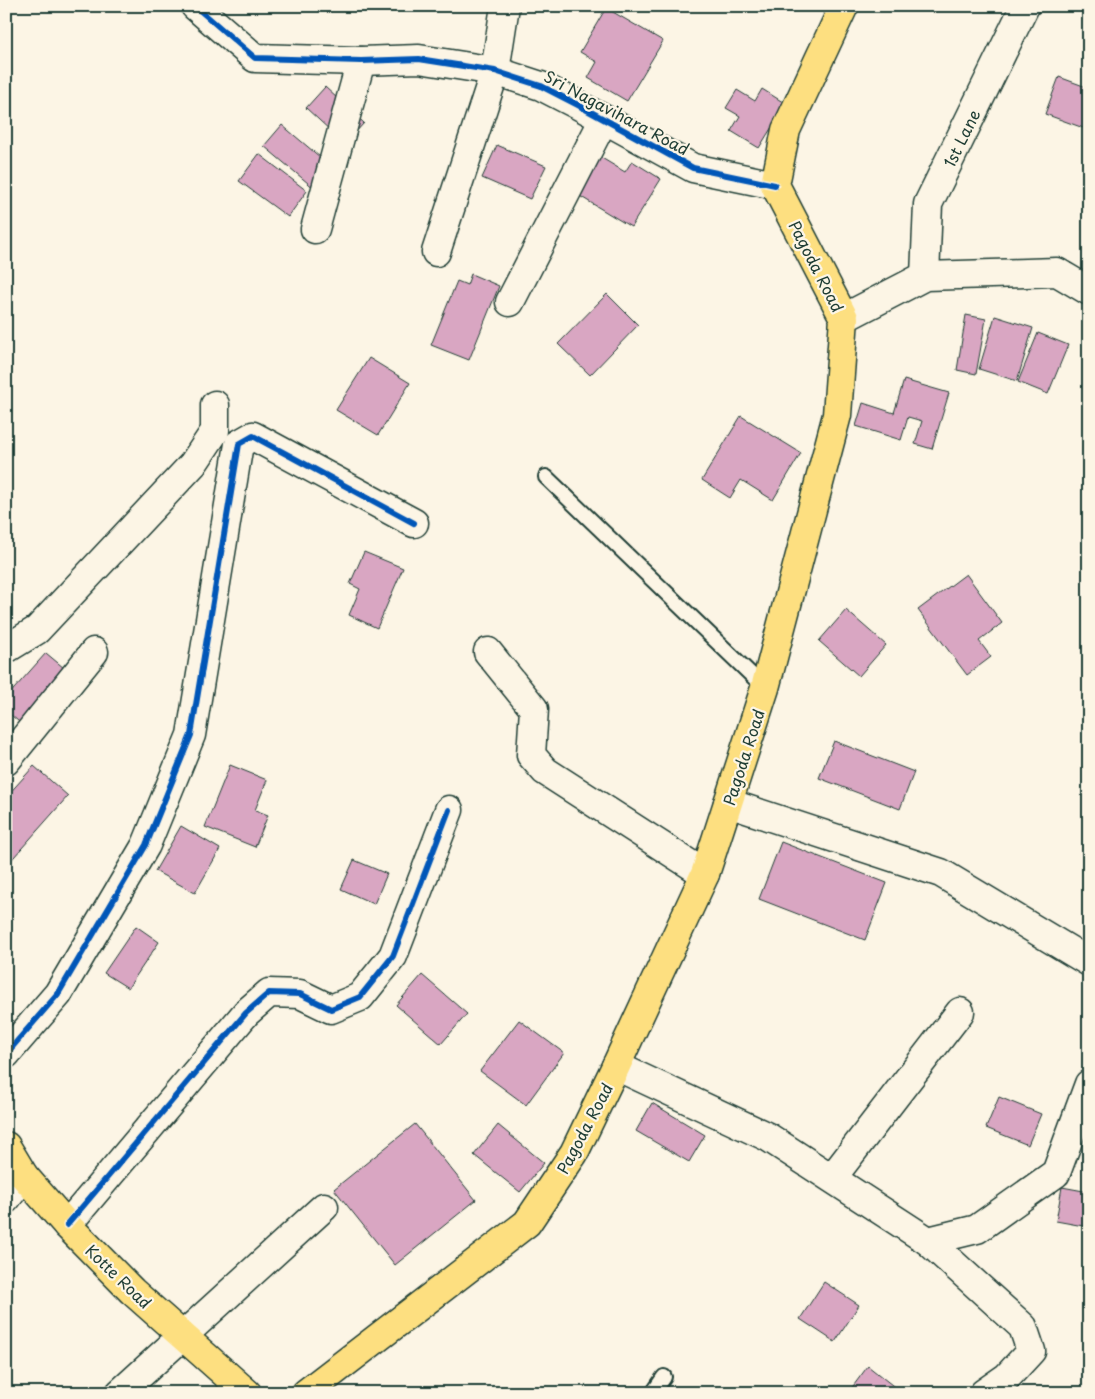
<svg xmlns="http://www.w3.org/2000/svg" width="1095" height="1399" viewBox="0 0 1095 1399" font-family="'Playpen Sans',sans-serif">
	<style>
		.building { fill: #d9a6c2; stroke: #1f3d34 }
		.lines { fill: none; stroke-linecap: round; stroke-linejoin: round }
		.lane-casing { stroke: #1f3d34; stroke-width: 18 }
		.street-casing { stroke: #1f3d34; stroke-width: 31 }
		.secondary-casing { stroke: #1f3d34; stroke-width: 31 }
		.primary-casing { stroke: #1f3d34; stroke-width: 31 }
		.lane { stroke: #fcf5e5; stroke-width: 14 }
		.street { stroke: #fcf5e5; stroke-width: 28 }
		.secondary { stroke: #fcf5e5; stroke-width: 28 }
		.primary { stroke: #fddf80; stroke-width: 28 }
		.cycleway-casing { stroke: #fcf5e5; stroke-width: 9 }
		.cycleway { stroke: #0057b8; stroke-width: 6 }
		.labels { text-anchor: middle; dominant-baseline: central; stroke-width: 4.5; stroke-linejoin: round; paint-order: stroke }
		.street-label { font-size: 16px; fill: #1f3d34; stroke: #fcf5e5 }
	</style>
	<rect width="100%" height="100%" fill="#fcf5e5"/>
	<filter id="ink" filterUnits="userSpaceOnUse"><feTurbulence type="fractalNoise" baseFrequency=".02" numOctaves="2"/><feDisplacementMap in="SourceGraphic" scale="10" xChannelSelector="R" yChannelSelector="G"/><feConvolveMatrix kernelMatrix="1 2 1 2 8 2 1 2 1" color-interpolation-filters="sRGB"/></filter>
	<g filter="url(#ink)">
		<g class="building">
			<polygon points="606,8 663,41 627,101 588,78 597,62 580,52"/>
			<polygon points="1059,77 1089,88 1089,130 1045,114"/>
			<polygon points="325,87 364,123 345,144 306,108"/>
			<polygon points="762,89 786,104 759,148 731,131 740,116 726,108 737,90 755,101"/>
			<polygon points="282,125 333,168 315,189 264,146"/>
			<polygon points="497,145 546,166 530,199 482,178"/>
			<polygon points="259,154 307,191 288,217 239,181"/>
			<polygon points="600,157 625,172 632,161 661,179 631,227 578,195"/>
			<polygon points="471,274 499,286 469,360 431,345 457,281 467,285"/>
			<polygon points="607,294 638,325 590,375 558,344"/>
			<polygon points="966,315 986,319 976,374 957,370"/>
			<polygon points="995,316 1033,328 1017,381 979,369"/>
			<polygon points="1038,333 1068,345 1048,394 1018,382"/>
			<polygon points="369,358 410,383 378,435 336,410"/>
			<polygon points="904,380 949,393 932,449 915,444 922,421 908,417 901,440 856,426 863,403 894,413"/>
			<polygon points="741,416 801,453 773,500 741,480 730,498 702,480"/>
			<polygon points="364,552 403,568 377,628 349,615 360,589 350,584"/>
			<polygon points="966,574 1002,623 979,641 991,657 967,675 918,610"/>
			<polygon points="846,610 886,645 859,676 819,641"/>
			<polygon points="46,653 70,673 24,726 6,711 6,698"/>
			<polygon points="834,741 914,772 900,809 819,778"/>
			<polygon points="230,765 267,780 255,810 268,815 255,847 205,827"/>
			<polygon points="34,766 68,796 6,866 6,797"/>
			<polygon points="181,826 220,849 195,893 155,871"/>
			<polygon points="781,842 887,883 865,940 759,899"/>
			<polygon points="354,860 387,874 374,904 341,889"/>
			<polygon points="136,926 159,942 128,988 104,973"/>
			<polygon points="422,975 467,1014 441,1044 396,1005"/>
			<polygon points="519,1020 564,1053 526,1105 480,1071"/>
			<polygon points="999,1097 1041,1114 1028,1145 986,1128"/>
			<polygon points="652,1103 705,1135 689,1162 636,1131"/>
			<polygon points="415,1124 476,1200 395,1265 334,1189"/>
			<polygon points="498,1125 544,1163 520,1192 474,1155"/>
			<polygon points="1062,1187 1089,1192 1089,1227 1056,1221"/>
			<polygon points="824,1282 859,1305 835,1342 800,1319"/>
			<polygon points="868,1366 902,1393 848,1393"/>
		</g>
		<g class="lines">
			<g class="lane-casing">
				<g id="lane">
					<polyline points="546,477 765,688"/>
					<polyline points="653,1393 664,1377"/>
				</g>
			</g>
			<g class="street-casing">
				<g id="street">
					<polyline points="315,229 361,61"/>
					<polyline points="436,252 495,71 505,6"/>
					<polyline points="925,276 928,204 1025,6"/>
					<polyline points="510,302 604,119"/>
					<polyline points="844,318 925,276 1057,272 1089,291"/>
					<polyline points="6,649 37,630 193,464 215,431 215,405"/>
					<polyline points="488,652 534,709 531,755 545,771 705,874"/>
					<polyline points="6,761 94,652"/>
					<polyline points="728,803 941,873 1089,962"/>
					<polyline points="6,1054 58,994 146,845 191,735 239,444 253,436 414,523"/>
					<polyline points="616,1066 768,1137 928,1241 1023,1327 1031,1351 1007,1377 984,1393"/>
					<polyline points="832,1178 960,1012"/>
					<polyline points="6,1199 24,1176"/>
					<polyline points="67,1225 246,1013 269,993 300,994 331,1009 360,997 393,956 449,810"/>
					<polyline points="928,1241 977,1229 1056,1173 1089,1084"/>
					<polyline points="120,1393 324,1207"/>
				</g>
			</g>
			<g class="secondary-casing">
				<polyline id="secondary" points="195,6 255,58 361,61 419,59 495,71 541,86 578,105 693,168 775,185"/>
			</g>
			<g class="primary-casing">
				<g id="primary">
					<polyline points="6,1146 24,1176 67,1225 132,1291 247,1393"/>
					<polyline points="306,1393 527,1223 574,1153 616,1066 705,874 765,688 837,415 844,318 775,185 786,130 844,6"/>
				</g>
			</g>
			<use href="#lane" class="lane"/>
			<use href="#street" class="street"/>
			<use href="#secondary" class="secondary"/>
			<use href="#primary" class="primary"/>
			<g class="cycleway-casing">
				<g id="cycleway">
					<polyline points="195,6 255,58 361,61 419,59 495,71 541,86 578,105 693,168 775,185"/>
					<polyline points="6,1054 58,994 146,845 191,735 239,444 253,436 414,523"/>
					<polyline points="67,1225 246,1013 269,993 300,994 331,1009 360,997 393,956 449,810"/>
				</g>
			</g>
			<use href="#cycleway" class="cycleway"/>
		</g>
	</g>
	<g class="labels">
		<g class="street-label">
			<text transform="translate(617 112) rotate(28)">Sri Nagavihara Road</text>
			<text transform="translate(961 138) rotate(-64)">1st Lane</text>
			<text transform="translate(817 266) rotate(63)">Pagoda Road</text>
			<text transform="translate(743 757) rotate(-72)">Pagoda Road</text>
			<text transform="translate(584 1128) rotate(-62)">Pagoda Road</text>
			<text transform="translate(119 1276) rotate(44)">Kotte Road</text>
		</g>
	</g>
	<rect width="1095" height="1399" fill="none" stroke="#fcf5e5" stroke-width="25"/>
	<rect x="12" y="12" width="1070" height="1374" fill="none" stroke="#1f3d34" stroke-width="2" filter="url(#ink)"/>
</svg>
